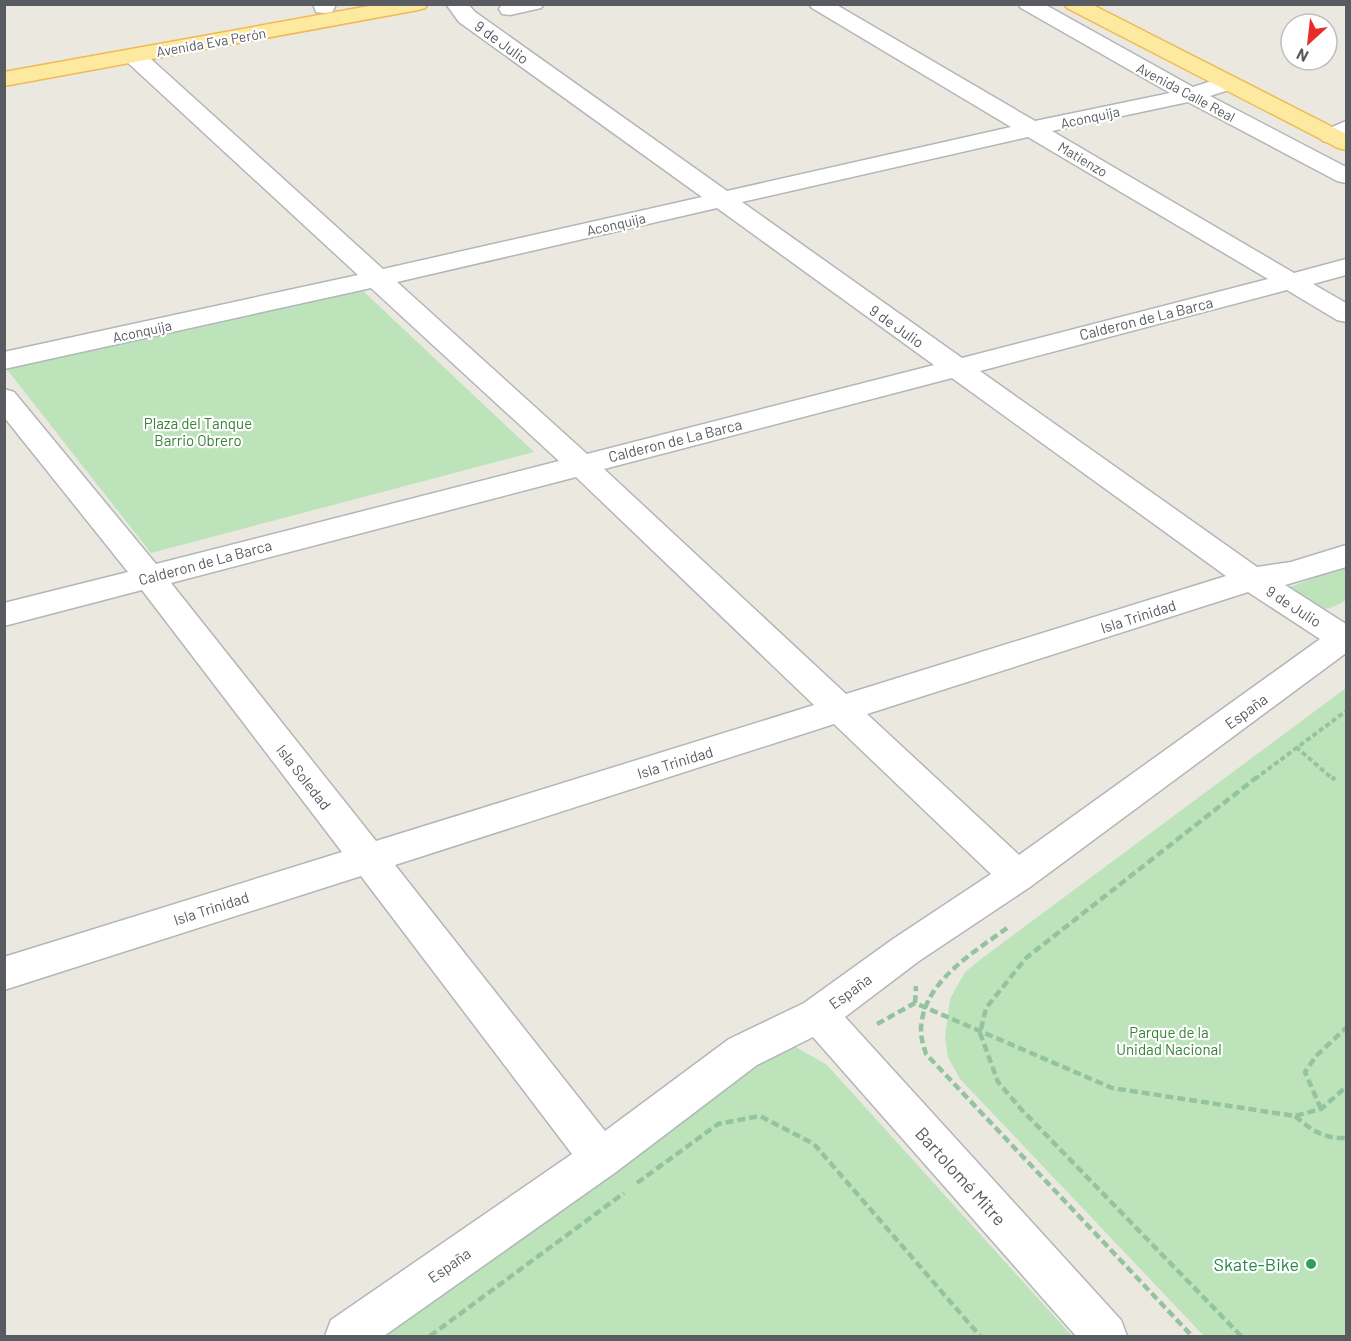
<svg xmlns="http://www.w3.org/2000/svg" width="1351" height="1341" viewBox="0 0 1351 1341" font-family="Barlow,sans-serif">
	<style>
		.green { fill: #bde3bb }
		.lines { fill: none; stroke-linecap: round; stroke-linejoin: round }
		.minor-casing { stroke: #b2b6ba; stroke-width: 3 }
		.major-casing { stroke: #efba54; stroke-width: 3 }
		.path-far1 { stroke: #94c49f; stroke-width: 4; stroke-dasharray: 5 3; stroke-linecap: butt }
		.path { stroke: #94c49f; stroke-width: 4.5; stroke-dasharray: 8 4; stroke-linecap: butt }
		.minor { fill: #fff; fill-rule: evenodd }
		.major { fill: #fee9a1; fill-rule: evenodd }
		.leisure-dot { fill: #2e9e5b; stroke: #fff; stroke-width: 2 }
		.labels { text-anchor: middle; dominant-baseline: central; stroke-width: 4.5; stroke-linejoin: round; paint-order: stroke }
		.far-street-label { font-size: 14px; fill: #585c60; stroke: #fff }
		.street-label { font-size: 15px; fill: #585c60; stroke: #fff }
		.park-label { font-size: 15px; fill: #368335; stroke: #fff }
		.near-street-label { font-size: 18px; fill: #585c60; stroke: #fff }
		.near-leisure-label { font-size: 18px; fill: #27864d; stroke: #fff; text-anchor: end }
	</style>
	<rect width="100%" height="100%" fill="#ebe8df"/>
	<g class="green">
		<polygon points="360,288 534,452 151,553 5,367"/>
		<path d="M1346,566V600C1319,618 1309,606 1287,588Z"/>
		<polygon points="1346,688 1346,1336 1204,1336 960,1079 948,1057 945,1038 950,999 965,972 985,956"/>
		<polygon points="770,1044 794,1046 827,1065 1072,1336 366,1336 656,1130"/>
	</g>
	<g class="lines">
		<g class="minor-casing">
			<g id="minor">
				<polygon points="313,4 334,4 335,7 332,12 324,13 316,12"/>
				<path d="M446,4H468L475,12L727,191L1011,127L812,8L809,4H835L1035,121L1170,93L1021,8L1018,4H1044L1193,87L1227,76L1235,78L1238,83L1235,88L1210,96L1346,167V183L1337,181L1188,102L1052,131L1294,273L1346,259V275L1313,284L1346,303V322L1337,320L1287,290L980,371L1257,567L1291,562L1346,545V567L1285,585L1346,624V653L1030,887L919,961L845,1017L1121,1320L1127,1336H1076L813,1037L757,1065L616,1172L384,1336H325L331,1320L572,1154L361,876L4,990V957L342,852L142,590L4,626V603L128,572L4,417V389L14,392L156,564L559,461L371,288L4,369V352L358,275L126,61L123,56L126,51L134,49L142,51L383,269L702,197L459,22ZM1028,137L1268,279L962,358L742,202ZM717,208L934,365L587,454L397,282ZM952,378L1226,576L846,694L604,469ZM576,477L814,705L376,841L171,583ZM1248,592L1320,639L1019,855L867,714ZM834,724L991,874L893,939L804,1003L729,1039L605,1131L395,865Z"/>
				<polygon points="502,4 544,4 541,8 510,15 502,14 499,9"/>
				<polygon points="1346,121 1346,137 1331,143 1323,141 1319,136 1323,131"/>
			</g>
		</g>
		<g class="major-casing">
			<g id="major">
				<polygon points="380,4 428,4 425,8 418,10 4,86 4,72"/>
				<polygon points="1064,4 1091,4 1346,134 1346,150 1338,148 1067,8"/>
			</g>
		</g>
		<g class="path-far1">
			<polyline points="1296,747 1333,779"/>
			<polyline points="1255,779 1346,711"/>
		</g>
		<g class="path">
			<polyline points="1332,777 1335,780"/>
			<path d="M1007,928C973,953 921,983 921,1031C921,1039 924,1047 926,1054L1192,1336"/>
			<polyline points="915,1003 916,986"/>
			<polyline points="877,1024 915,1003 1112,1088 1295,1116 1321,1109 1346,1087"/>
			<polyline points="1321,1109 1305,1072 1316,1056 1346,1028"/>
			<path d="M1295,1116C1311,1130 1324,1139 1346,1138"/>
			<polyline points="637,1183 718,1124 760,1116 814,1144 980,1336"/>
			<polyline points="430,1336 624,1193"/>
			<polyline points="1241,1336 1021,1109 998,1082 980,1033 986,1008 1026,958 1257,777"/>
		</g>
		<use href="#minor" class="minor"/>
		<use href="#major" class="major"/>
	</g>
	<circle class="leisure-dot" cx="1311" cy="1264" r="6"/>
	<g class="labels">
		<g class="far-street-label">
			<text transform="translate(211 42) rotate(-10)">Avenida Eva Perón</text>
			<text transform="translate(1186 92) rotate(28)">Avenida Calle Real</text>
			<text transform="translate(1090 117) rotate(-12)">Aconquija</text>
			<text transform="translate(1083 159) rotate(31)">Matienzo</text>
			<text transform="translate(616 224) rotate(-13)">Aconquija</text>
			<text transform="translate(142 331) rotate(-12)">Aconquija</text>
		</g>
		<g class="street-label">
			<text transform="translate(502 42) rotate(36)">9 de Julio</text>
			<text transform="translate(1146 318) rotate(-14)">Calderon de La Barca</text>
			<text transform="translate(897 326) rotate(35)">9 de Julio</text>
			<text transform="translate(675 440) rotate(-14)">Calderon de La Barca</text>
			<text transform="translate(205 562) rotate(-15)">Calderon de La Barca</text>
			<text transform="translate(1294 606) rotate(33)">9 de Julio</text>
			<text transform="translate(1138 616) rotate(-18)">Isla Trinidad</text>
			<text transform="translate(1246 711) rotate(-36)">España</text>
			<text transform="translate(675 762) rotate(-17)">Isla Trinidad</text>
			<text transform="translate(304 777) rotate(52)">Isla Soledad</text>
			<text transform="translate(211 908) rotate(-18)">Isla Trinidad</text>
			<text transform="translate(850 991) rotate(-36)">España</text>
			<text transform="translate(449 1265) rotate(-35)">España</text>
		</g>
		<g class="park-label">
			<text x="198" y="423">Plaza del Tanque<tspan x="198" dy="17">Barrio Obrero</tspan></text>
			<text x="1169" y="1032">Parque de la<tspan x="1169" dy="17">Unidad Nacional</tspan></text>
		</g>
		<g class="near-street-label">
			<text transform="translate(961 1176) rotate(48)">Bartolomé Mitre</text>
		</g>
		<g class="near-leisure-label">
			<text x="1299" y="1264">Skate-Bike</text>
		</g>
	</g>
	<rect width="1351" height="1341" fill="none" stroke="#585c60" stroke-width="12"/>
	<g transform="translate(1309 42) rotate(207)"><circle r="28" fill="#ffffff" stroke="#bcbebf" stroke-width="1.5"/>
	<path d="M0-4.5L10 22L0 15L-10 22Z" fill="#e72d2a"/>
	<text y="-9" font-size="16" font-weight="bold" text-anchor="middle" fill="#585c60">N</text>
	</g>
</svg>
